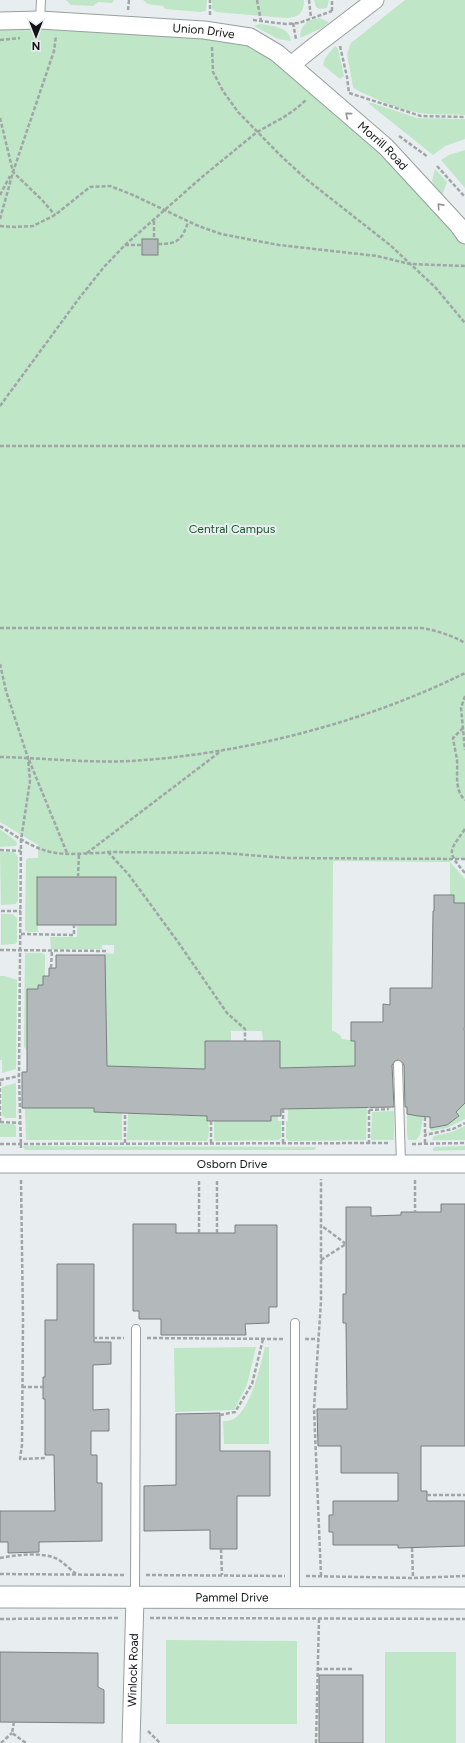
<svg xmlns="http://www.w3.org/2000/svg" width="465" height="1743" viewBox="0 0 465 1743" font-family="Figtree,sans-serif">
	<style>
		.green { fill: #bfe6c7 }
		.building { fill: #b3b8bb; stroke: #7a7e80 }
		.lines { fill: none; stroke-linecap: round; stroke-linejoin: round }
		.service-casing { stroke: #999e9f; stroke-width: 10 }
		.minor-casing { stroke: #999e9f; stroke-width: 19 }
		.tertiary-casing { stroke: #999e9f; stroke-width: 23 }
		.path { stroke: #a0a5a6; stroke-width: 2.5; stroke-dasharray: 4 2; stroke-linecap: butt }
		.service { stroke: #fff; stroke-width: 8 }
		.minor { stroke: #fff; stroke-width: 17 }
		.tertiary { stroke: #fff; stroke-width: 21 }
		.oneway { stroke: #949596 }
		.labels { text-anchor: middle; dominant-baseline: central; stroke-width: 4; stroke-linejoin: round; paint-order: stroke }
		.street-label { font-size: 12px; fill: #121415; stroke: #e8eeef }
		.park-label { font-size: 12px; fill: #19572e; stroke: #e8eeef }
	</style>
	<rect width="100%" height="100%" fill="#e8eeef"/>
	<g class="green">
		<polygon points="66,0 114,0 112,3 98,2 93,6 71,5"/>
		<polygon points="143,0 207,0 206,11 200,12 165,9 163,6 148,4"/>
		<path d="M212,0H304C304,13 298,18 286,18L216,12L212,9Z"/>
		<polygon points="314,0 329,0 327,8 319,9 316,7"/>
		<path d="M405,0H465V115C453,114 440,115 428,114C403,112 377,100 355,89L353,87L347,54L351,43Z"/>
		<path d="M319,18L329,22L320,29L300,38C300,25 307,20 319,18Z"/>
		<polygon points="0,21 204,30 277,53 465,235 465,859 452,859 450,862 465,879 465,903 454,903 454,895 450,895 450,862 333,861 332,1030 340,1035 342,1039 355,1041 355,1066 280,1068 280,1041 263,1041 262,1031 231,1031 231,1041 205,1069 95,1066 106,1049 105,953 114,954 114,945 102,945 102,949 51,949 50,937 77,937 77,925 116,925 116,877 37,877 38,932 28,932 25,930 26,860 28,858 38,858 38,845 0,822"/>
		<path d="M260,24C272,26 289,26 291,41L278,39L254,26Z"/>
		<polygon points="335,46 338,49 344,76 340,79 323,65 325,58"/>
		<polygon points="368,103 372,103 417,118 465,119 465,139 445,146 433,155"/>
		<polygon points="465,150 465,188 441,160 449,155"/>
		<polygon points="435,169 447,182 441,199 432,181"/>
		<polygon points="0,829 16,841 17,844 16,846 0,847"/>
		<polygon points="0,852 14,852 18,857 18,900 16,904 1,905"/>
		<polygon points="1,914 12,914 17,918 17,942 15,944 1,945"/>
		<polygon points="25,953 42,953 45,955 45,976 43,976 43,985 38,986 38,989 27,989 27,1050 24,1047"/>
		<polygon points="0,976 5,976 17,980 16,1069 2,1073 2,1060 0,1060"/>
		<polygon points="16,1083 16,1118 5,1118 2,1115 2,1087"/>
		<polygon points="95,1092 94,1112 122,1113 122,1140 26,1140 25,1109 22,1108"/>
		<polygon points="465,1103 465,1119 447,1128 431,1131 430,1128 447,1125 459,1117 456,1112"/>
		<polygon points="367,1106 366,1140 289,1141 286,1138 286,1121 288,1121 288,1108"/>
		<polygon points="394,1111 394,1140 371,1140 372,1112"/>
		<path d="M128,1113L207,1116C209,1123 210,1134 207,1141H199L127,1140Z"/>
		<polygon points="407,1114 423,1117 420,1135 416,1140 408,1140 407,1134"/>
		<polygon points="271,1116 278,1116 278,1121 281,1121 281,1138 278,1140 215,1141 214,1138 214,1121 271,1121"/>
		<polygon points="0,1124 14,1124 16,1126 16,1137 0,1137"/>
		<polygon points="465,1126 465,1140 432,1140 434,1136 452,1132"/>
		<polygon points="23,1146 316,1147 315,1150 25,1150"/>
		<polygon points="465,1146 465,1150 433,1151 433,1148 435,1147"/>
		<polygon points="256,1347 247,1385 234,1410 175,1412 174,1348"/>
		<path d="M265,1347H269V1444H224L223,1421C226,1421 230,1421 232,1420C251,1410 260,1367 265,1347Z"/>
		<polygon points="166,1640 297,1641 297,1724 166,1724"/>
		<rect x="385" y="1652" width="71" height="91"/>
	</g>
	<g class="building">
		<rect x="142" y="239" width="16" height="16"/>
		<rect x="37" y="877" width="79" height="48"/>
		<polygon points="434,895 454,895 454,903 465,903 465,1103 456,1112 459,1116 447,1125 430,1128 430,1117 418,1116 407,1114 407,1107 405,1107 404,1065 402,1062 398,1060 395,1061 392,1065 394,1107 281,1109 281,1116 271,1116 271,1121 207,1121 207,1116 94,1112 94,1108 22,1108 22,1072 27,1072 27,989 38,989 38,985 43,985 43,976 49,976 49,968 56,968 56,955 105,955 107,1066 205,1069 205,1041 280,1041 280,1068 355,1066 355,1041 351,1041 351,1022 383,1022 383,1004 390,1005 390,988 432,988 433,911 434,911"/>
		<polygon points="441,1204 465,1204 465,1446 421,1446 421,1491 427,1491 427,1501 465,1501 465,1546 398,1548 398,1545 333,1545 333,1532 329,1532 329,1515 333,1515 333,1501 398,1501 398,1473 341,1473 341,1446 318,1446 317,1409 347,1409 346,1323 343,1323 343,1294 346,1294 346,1207 371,1207 371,1216 401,1215 401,1212 441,1212"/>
		<polygon points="133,1224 176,1224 176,1233 235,1233 235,1225 277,1225 277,1307 269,1307 269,1323 245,1324 246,1335 161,1335 161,1319 139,1319 139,1311 133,1311"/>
		<polygon points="57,1264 94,1264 94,1342 111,1342 111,1364 93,1365 93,1410 109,1409 109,1431 91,1431 91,1455 97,1455 97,1483 102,1483 102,1541 39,1542 39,1552 8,1553 8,1542 0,1542 0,1511 55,1511 54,1455 45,1455 45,1399 43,1399 43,1377 45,1377 45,1320 57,1320"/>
		<polygon points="220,1413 220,1451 270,1451 270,1496 237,1496 237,1549 210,1549 210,1530 144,1531 144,1486 176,1485 176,1414"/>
		<polygon points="0,1652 98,1653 98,1687 104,1690 104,1723 0,1722"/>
		<rect x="319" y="1675" width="44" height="68"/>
	</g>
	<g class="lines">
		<g class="service-casing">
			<g id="service">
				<polyline points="40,20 41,0"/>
				<polyline points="398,1065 401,1164"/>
				<polyline points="295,1323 295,1597"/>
				<polyline points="135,1596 136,1329"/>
			</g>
		</g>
		<g class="minor-casing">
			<g id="minor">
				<path id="s1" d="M0,21L40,20L204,30L250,37L277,53L386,147L458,225L465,235"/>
				<polyline points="291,65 316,45 375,0"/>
				<path id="s2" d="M0,1164H465"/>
				<path id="s3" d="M131,1743L135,1597"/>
			</g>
		</g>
		<g class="tertiary-casing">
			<g id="tertiary">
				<path id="s4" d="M0,1597L465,1598"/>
			</g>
		</g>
		<g class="path">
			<polyline points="257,0 261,21"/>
			<polyline points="309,0 311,18"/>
			<polyline points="128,10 129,0"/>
			<polyline points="332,11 332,0"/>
			<polyline points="210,15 210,0"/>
			<polyline points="253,20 286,24 299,23 332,11"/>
			<polyline points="293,23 296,39"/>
			<polyline points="0,40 20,38"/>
			<polyline points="340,46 347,77 349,93 421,116 465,117"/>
			<polyline points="212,47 213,72 223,91 238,112 280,155 306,179 390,245 435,287 465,323"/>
			<polyline points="0,118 13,172 42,200 55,215"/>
			<polyline points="399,136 428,157"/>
			<polyline points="437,166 465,197"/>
			<polyline points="0,195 10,176"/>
			<polyline points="0,219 13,172 54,51 56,36"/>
			<polyline points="154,221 154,239"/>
			<polyline points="0,226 15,227 33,226 55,215 90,187 110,186 133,195 196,225 221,234 279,245 377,256 410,264 465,266"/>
			<path d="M158,244C178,244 182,240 188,222"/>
			<polyline points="125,245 142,245"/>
			<polyline points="0,406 80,297 104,267 125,245 202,177 257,132 284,117 297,108 307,99"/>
			<polyline points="0,446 465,446"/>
			<path d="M0,628H422C438,631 451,635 465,643"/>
			<polyline points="0,664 6,691 28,758 30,781 21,840 19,1076 21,1148"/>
			<polyline points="465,696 461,708 465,750"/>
			<path d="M463,728L453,738C454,745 456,753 457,760C458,774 454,790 465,800"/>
			<path d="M0,757C43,758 87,763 130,761C239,755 367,722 465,673"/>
			<polyline points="29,760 67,853"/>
			<path d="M0,826C17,837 35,850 56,853C71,855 87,853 102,853L107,852L223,853L287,858L465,859"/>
			<path d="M465,829C449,852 446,851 465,873"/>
			<polyline points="0,850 21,851"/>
			<polyline points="108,852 129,875 178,942 227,1013 245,1029 245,1041"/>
			<polyline points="87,853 221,751"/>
			<polyline points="78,877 79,853"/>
			<polyline points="1,911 21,911"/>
			<polyline points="21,934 74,935 74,925"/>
			<polyline points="0,950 108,951"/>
			<polyline points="51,968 52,950"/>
			<polyline points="463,1029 465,1029"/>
			<polyline points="0,1086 0,1080 19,1076"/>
			<polyline points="369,1110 389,1109"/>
			<polyline points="425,1117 425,1135"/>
			<polyline points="211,1121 211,1143"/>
			<polyline points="0,1122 0,1086"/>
			<polyline points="0,1122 20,1123"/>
			<polyline points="125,1143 125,1113"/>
			<polyline points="283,1143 283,1108"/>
			<polyline points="425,1143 425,1135 453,1129 465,1123"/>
			<polyline points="0,1144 389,1143"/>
			<polyline points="369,1144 369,1107"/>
			<polyline points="412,1144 465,1143"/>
			<polyline points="21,1180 23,1320 22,1445 20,1459 46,1458"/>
			<polyline points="415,1180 415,1212"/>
			<polyline points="199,1233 199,1181"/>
			<polyline points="217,1233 217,1181"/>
			<polyline points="321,1260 346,1244 322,1226"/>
			<polyline points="93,1338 124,1338"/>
			<polyline points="147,1338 284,1339"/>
			<polyline points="305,1339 319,1339"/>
			<polyline points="22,1387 43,1387"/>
			<polyline points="220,1415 235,1412 252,1384 263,1339"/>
			<polyline points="427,1495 465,1495"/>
			<polyline points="412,1548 413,1577"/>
			<polyline points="221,1549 222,1575"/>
			<path d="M0,1558C16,1555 45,1551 59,1560C65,1564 71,1570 76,1574"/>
			<polyline points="0,1574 125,1575"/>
			<polyline points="146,1575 285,1576"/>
			<polyline points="306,1576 413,1578 465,1576"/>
			<polyline points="321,1576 314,1408 321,1301 321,1179"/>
			<polyline points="150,1618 465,1619"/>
			<polyline points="0,1619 119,1618"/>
			<polyline points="318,1669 354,1669"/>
			<polyline points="14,1722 12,1733 26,1743"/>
			<polyline points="148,1731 160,1743"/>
			<polyline points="1,1743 12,1733"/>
			<polyline points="316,1743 319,1618"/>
		</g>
		<use href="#service" class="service"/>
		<use href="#minor" class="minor"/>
		<use href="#tertiary" class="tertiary"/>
	</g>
	<defs><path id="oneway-chevron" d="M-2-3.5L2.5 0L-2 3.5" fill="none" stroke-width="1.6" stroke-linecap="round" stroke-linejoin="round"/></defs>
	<g class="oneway">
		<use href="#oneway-chevron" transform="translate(348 115) rotate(-140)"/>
		<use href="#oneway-chevron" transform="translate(440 206) rotate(-132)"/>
	</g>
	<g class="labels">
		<g class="street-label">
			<text stroke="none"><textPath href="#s1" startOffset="204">Union Drive</textPath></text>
			<text stroke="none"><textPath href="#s1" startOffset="423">Morrill Road</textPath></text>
			<text stroke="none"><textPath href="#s2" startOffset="232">Osborn Drive</textPath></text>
			<text stroke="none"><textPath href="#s4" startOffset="232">Pammel Drive</textPath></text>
			<text stroke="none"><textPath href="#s3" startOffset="73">Winlock Road</textPath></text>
		</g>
		<g class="park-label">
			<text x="232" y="529">Central Campus</text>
		</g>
	</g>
	<g transform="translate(36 36) rotate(180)" stroke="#e8eeef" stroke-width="3" paint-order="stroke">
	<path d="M0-3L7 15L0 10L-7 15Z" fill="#121415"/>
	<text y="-6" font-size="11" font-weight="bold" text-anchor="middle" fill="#121415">N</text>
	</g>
</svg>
